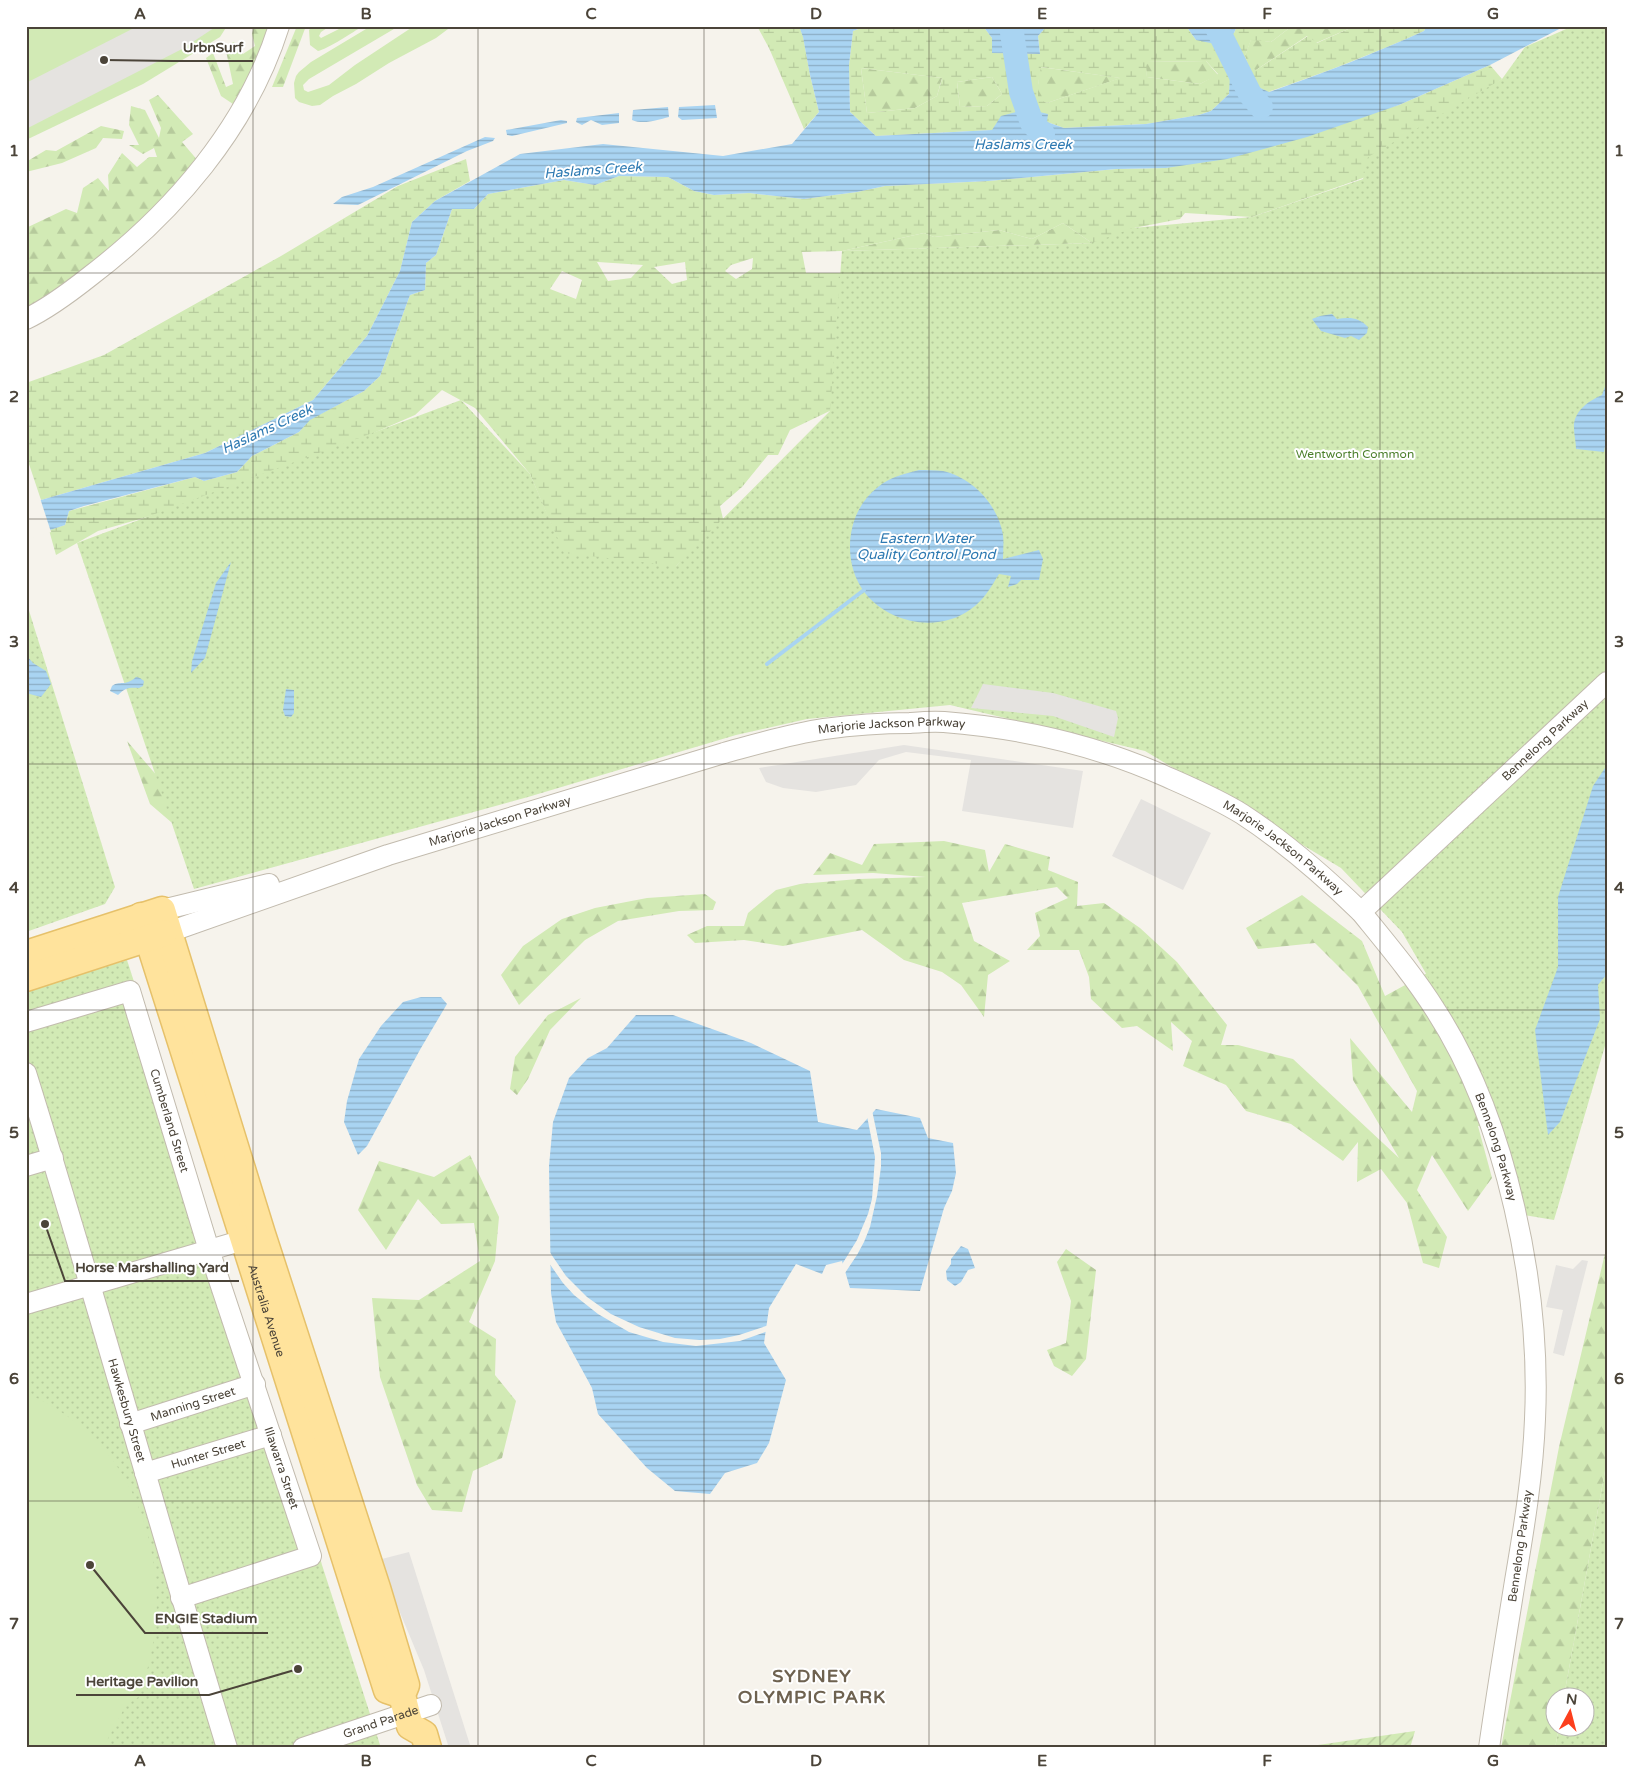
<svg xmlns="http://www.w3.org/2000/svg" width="1633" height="1774" viewBox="0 0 1633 1774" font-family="'Varela Round',sans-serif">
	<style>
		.forest { fill: url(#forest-firs) }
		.wetland { fill: url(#wetland-marsh); fill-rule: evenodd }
		.park { fill: url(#park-dots) }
		.garden { fill: url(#garden-furrows) }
		.pitch { fill: #d2eab5 }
		.parking { fill: #e5e3e0 }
		.water { fill: url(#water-rules) }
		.pier { fill: #f6f3ec }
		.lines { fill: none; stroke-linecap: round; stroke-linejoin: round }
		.stream { stroke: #a9d4f2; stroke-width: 4 }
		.river { stroke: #a9d4f2; stroke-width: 24 }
		.minor-casing { stroke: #c2bbae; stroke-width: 22 }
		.major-casing { stroke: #e6c16a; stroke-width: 29 }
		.minor { stroke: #fff; stroke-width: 20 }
		.major { stroke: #ffe39c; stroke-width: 26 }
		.grid { fill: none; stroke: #4b4439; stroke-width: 1; stroke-opacity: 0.55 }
		.labels { text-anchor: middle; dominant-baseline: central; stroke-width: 4; stroke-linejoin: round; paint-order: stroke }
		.park-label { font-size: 12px; fill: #4a7f2a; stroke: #fff }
		.street-label { font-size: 12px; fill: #4b4439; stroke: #fff }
		.water-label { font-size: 14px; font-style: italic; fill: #2e7ab2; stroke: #fff }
		.district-label { font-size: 18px; font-weight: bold; letter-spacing: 1px; fill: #6e6250; stroke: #fff }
		.leader { fill: none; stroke: #4b4439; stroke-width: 2 }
		.callout-dot { fill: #4b4439; stroke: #fff; stroke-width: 2 }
		.callout-label { font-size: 14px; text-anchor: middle; font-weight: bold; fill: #4b4439; stroke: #fff; stroke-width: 4; stroke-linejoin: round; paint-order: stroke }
		.neatline { fill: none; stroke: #4b4439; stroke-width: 2 }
		.grid-label { font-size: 16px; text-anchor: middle; font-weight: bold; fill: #4b4439 }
	</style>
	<defs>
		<pattern id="forest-firs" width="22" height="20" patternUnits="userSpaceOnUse" patternTransform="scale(1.25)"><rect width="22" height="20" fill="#d2eab5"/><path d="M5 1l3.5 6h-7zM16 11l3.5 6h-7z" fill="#b6ca9c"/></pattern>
		<pattern id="wetland-marsh" width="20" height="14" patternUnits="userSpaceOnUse" patternTransform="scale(1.25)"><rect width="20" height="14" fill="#d2eab5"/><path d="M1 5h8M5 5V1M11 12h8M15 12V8" fill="none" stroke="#b6ca9c"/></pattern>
		<pattern id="park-dots" width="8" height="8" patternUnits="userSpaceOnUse" patternTransform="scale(1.25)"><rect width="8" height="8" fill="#d2eab5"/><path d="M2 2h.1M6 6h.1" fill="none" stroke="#b6ca9c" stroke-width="1.8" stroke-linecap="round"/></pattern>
		<pattern id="garden-furrows" width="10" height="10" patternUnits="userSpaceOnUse" patternTransform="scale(1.25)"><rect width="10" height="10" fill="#d2eab5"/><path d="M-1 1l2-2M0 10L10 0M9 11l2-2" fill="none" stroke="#b6ca9c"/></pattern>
		<pattern id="water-rules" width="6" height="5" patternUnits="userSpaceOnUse" patternTransform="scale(1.25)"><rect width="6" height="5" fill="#a9d4f2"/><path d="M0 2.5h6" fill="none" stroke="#8caec5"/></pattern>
	</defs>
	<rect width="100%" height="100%" fill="#f6f3ec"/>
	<g class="forest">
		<polygon points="254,26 269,26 258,60 233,104 221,96 206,58 213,53 226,87 233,84 225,46 234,42 243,54 255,46 252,34"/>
		<polygon points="297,26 306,26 283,87 272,87"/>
		<polygon points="1292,26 1355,26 1316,43 1307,36 1256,70 1250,69 1245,56 1251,39 1271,42"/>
		<polygon points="1206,61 1218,75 1200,84 1147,77 1145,62"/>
		<polygon points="1040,67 1121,78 1047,103 1038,100 1038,85"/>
		<polygon points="861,68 942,78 937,96 915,108 867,113"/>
		<polygon points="992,77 1002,94 987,106 960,107 957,82"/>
		<polygon points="158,95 193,134 182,142 199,162 121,241 26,314 26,228 66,209 77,213 83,188 98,178 109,191 108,175 122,153 137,167 149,157 157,157 154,148 143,154 129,145 139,145 129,125 131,106 145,110 159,138 161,128 149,100"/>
		<polygon points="101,126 124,131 122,139 103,138 96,148 62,163 26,172 26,162 46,150 56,151"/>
		<polygon points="1063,223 1092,243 842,251 924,233 934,237 999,230 1032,239"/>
		<polygon points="127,741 165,785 197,811 171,822 150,804"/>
		<polygon points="944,841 985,850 989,872 1005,844 1050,857 1048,870 1078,882 1077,906 1104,903 1140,928 1177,962 1227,1025 1221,1045 1238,1045 1293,1059 1399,1158 1353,1080 1350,1038 1412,1112 1417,1091 1358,986 1315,943 1258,949 1246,928 1302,895 1362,941 1385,996 1429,972 1524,1125 1478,1126 1492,1178 1468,1211 1432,1155 1417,1190 1447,1237 1439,1268 1423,1263 1407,1203 1381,1169 1357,1182 1358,1142 1343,1161 1291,1124 1246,1111 1226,1085 1183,1066 1192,1041 1171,1022 1173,1051 1137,1026 1122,1028 1091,999 1089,977 1079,950 1027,950 1040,936 1035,913 1068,898 1057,887 962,903 974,941 1010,961 988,975 984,1017 961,985 942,972 904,960 862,930 783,946 744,940 695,943 687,935 707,926 744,926 748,913 776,890 800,884 858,879 926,877 873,873 813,875 830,853 862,865 874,844"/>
		<polygon points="705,894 716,902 713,910 679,911 618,921 585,940 519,1005 501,975 523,946 562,919 595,908 647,898"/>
		<polygon points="581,998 550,1030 528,1079 517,1095 510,1089 515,1057 548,1015"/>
		<polygon points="470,1155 499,1217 495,1261 469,1322 496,1339 495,1375 516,1401 502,1458 473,1471 462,1512 432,1510 417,1485 380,1377 372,1298 419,1300 480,1261 474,1223 441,1224 418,1199 386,1250 358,1210 379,1161 434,1177"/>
		<polygon points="1607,1245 1607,1460 1564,1696 1556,1696 1556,1726 1559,1727 1555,1748 1501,1748 1559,1447"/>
		<polygon points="1066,1249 1096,1270 1086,1359 1072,1376 1054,1366 1047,1350 1066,1343 1071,1301 1057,1262"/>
	</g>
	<g class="wetland">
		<polygon points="757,26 799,26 803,36 810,75 819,112 804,129 769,48"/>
		<path d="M866,26H983L992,38L993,53L1040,54L1038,36L1047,26H1186L1196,40L1234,33L1237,26H1292L1271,42L1251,40L1245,56L1250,68L1256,70L1308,36L1317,43L1355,26H1427L1424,31C1373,54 1321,74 1268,92L1231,74L1229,94L1211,111L1199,115L1146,124L1064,128L1047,122L993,130L876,136L850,112L849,65L853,31ZM1206,61L1218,74L1200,84L1147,77L1146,62ZM1041,67L1120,78L1047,103L1038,99V85ZM861,68L942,78V79L937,96L915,108L867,113ZM992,77L1002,94L987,106L960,107L957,82Z"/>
		<path d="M1490,65L1502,79L1363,178L1252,217L1185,213L1180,219L1134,228L1138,283L1092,243L1063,223L1032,239L999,230L934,237L924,233L842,251L802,252L806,273H843L863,395L790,430L778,455H768L742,487L720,506L724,523L676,566L569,567L530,474L475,408L442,390L415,415L309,461L182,507L98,531L56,555L49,530L65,525L69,511L195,477L204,481L237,472L252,456L299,432L309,420L364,391L380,376L410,295L425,290L426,263L436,255L452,209H474L488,194L564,180L595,185L619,176L668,177L694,191L714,195L749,193L804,199L857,192L885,186L988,181L1116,169L1166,168L1399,105ZM753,258L752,269L736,279L725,271L731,265ZM597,262H598L643,265L631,278L608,281ZM685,262L687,280L672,284L654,267ZM562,271L582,280L576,299L550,289Z"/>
		<polygon points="466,159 470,181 435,201 412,222 400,271 367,336 313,400 205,453 41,500 26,455 26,383 104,355 281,256 398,186"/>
	</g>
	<g class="park">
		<polygon points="1573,26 1607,26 1607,1039 1554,1220 1524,1215 1484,1074 1402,932 1341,868 1145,751 950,705 807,719 736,735 528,797 194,889 77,543 461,400 530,474 564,553 676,566 830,411 842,251 1092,243 1133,228 1252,217 1363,179 1368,157 1502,79 1525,47"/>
		<polygon points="26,601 115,887 105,904 26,932"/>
		<polygon points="127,960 381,1748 26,1748 26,990"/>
		<polygon points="1607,1460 1607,1748 1555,1748 1559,1727 1586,1726 1586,1696 1564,1696"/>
	</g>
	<polygon class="garden" points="1415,1731 1410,1748 1309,1748 1318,1745"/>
	<g class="pitch">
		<polygon points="26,26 227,26 220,37 143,84 26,140"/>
		<path d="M313,26H330L321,32L319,36L321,38L345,26H363C353,32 328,49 318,51L310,45L309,30Z"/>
		<polygon points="371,26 399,26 309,79 303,85 304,90 308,92 329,85 355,65 414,26 452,26 436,38 389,63 356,84 333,96 320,105 312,106 299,102 295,98 294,83 296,76 299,72 311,62"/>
		<path d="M26,1393C95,1423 137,1477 151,1550C156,1573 158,1597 156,1621C154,1647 147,1671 140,1696L126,1705L103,1748H26Z"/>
	</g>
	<g class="parking">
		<polygon points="138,26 217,26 182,49 26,129 26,83"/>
		<polygon points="983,684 1053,693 1116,711 1118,718 1114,737 1053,716 971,708"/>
		<polygon points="904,745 1083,771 1073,828 962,811 971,760 906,752 879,760 856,785 816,792 783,788 766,782 759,768"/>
		<polygon points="1141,799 1211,833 1183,890 1112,856"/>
		<polygon points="1582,1260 1588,1261 1564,1356 1553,1353 1563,1310 1546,1307 1556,1265 1573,1269"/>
		<polygon points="409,1552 471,1748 449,1748 424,1670 378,1560"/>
	</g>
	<g class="water">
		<path d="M799,26H866L853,31L849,65L850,112L876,136L992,130L1001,116L1027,109L1048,114L1047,122L1064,128L1146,124L1199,115L1211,111L1229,94L1230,74L1269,92C1322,74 1373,54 1424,31L1427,26H1565L1490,65L1399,105L1307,137L1227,159L1166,168L1116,169L988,181L885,186L857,192L804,199L749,193L714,195L694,191L668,177L619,176L595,185L564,180L488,194L474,209H452L436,255L426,263L425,290L410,295L380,376L364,391L310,420L299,432L252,456L237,472L204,481L195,477L84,506L69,511L65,525L26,538V509L41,500L205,453L313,400L367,336L400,271L412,222L435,201L520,154L603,144L723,156L792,144L819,112L810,75L803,37Z"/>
		<polygon points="983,26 1047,26 1038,36 1040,54 992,53 992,38"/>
		<polygon points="1186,26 1237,26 1234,33 1220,45 1196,40"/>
		<polygon points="715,105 717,118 682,120 678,117 679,107"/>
		<path d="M668,107L669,117C657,120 644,125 632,120L633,110Z"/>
		<polygon points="619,113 619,123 602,125 591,120 582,125 576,122 577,118"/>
		<polygon points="561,120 567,121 567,123 512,136 507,135 506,130"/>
		<polygon points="485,137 495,138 493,141 467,151 358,205 333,204 342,197 373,187"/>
		<path d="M1332,314L1337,319C1349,317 1359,317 1368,327L1367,333L1359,340L1351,336L1345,338L1321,331L1312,319L1320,316Z"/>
		<path d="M1607,381V435L1604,452L1576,449C1576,442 1574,435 1574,428C1573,412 1588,401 1602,395Z"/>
		<path d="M919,470C927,470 935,470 943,471C973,478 998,505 1003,535C1004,543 1003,551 1003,559L1039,550L1043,559L1039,580H1021L1017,584L1008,587L1011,576L999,574C991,587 984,600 971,609C939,633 890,624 865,593C841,562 846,511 878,487C890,477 904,474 919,470Z"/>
		<polygon points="231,562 205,658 191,673 192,661 216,583"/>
		<polygon points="26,655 33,663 46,671 51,684 41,697 26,693"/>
		<path d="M136,677L140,678L144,681L143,686L139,688C129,687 125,688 118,695L110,691L112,686C120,680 125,687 136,677Z"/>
		<polygon points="286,689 294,690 294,713 291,717 285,716 283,710"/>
		<polygon points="1607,765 1607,974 1598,985 1600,1019 1560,1122 1548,1135 1535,1030 1558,967 1558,897 1593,786"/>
		<polygon points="421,997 441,997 447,1004 421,1048 367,1146 358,1155 344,1122 347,1101 359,1059 381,1026 403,1002"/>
		<polygon points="636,1015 673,1015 751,1043 810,1071 818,1122 857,1130 876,1109 920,1118 928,1138 953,1143 956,1173 952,1191 944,1208 920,1291 850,1288 842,1261 826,1265 822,1274 796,1264 769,1308 764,1343 786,1380 769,1443 757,1463 725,1473 710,1494 675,1491 647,1468 598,1414 592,1388 556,1322 551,1293 549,1166 553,1122 569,1078 588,1058 607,1048"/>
		<polygon points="961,1246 968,1249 975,1268 968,1270 961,1282 955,1286 947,1280 946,1271 951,1264 951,1259"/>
	</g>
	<g class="pier">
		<polygon points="40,498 51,532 26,540 26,506"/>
		<polygon points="872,1110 881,1153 881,1167 877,1196 870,1227 864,1242 857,1255 843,1276 841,1266 857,1240 868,1214 872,1199 875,1157 867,1116"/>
		<polygon points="549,1251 566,1276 587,1297 611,1314 639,1327 675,1338 700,1340 720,1339 739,1335 769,1325 768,1331 740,1341 696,1346 663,1342 629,1332 598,1314 574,1295 563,1283 549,1263"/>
	</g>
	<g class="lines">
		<polyline class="stream" points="767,664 864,590"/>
		<g class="river">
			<polyline points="1011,26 1021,92 1032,123 1043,134"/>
			<polyline points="1216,26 1250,94 1261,107"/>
		</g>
		<g class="minor-casing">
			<g id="minor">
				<path d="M26,319C49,308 70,292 89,277C173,213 247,128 279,26"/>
				<polyline points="162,910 269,884"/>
				<path id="s1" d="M1361,912L1607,682"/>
				<path id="s2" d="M169,932L388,855L724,753C757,744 790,734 824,729C853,725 881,723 910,723C922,722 933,721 944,722C1021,728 1096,745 1167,777C1192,788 1218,799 1242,814C1285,842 1324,876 1361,912C1387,944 1414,976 1436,1011C1507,1121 1541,1289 1535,1419C1533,1473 1524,1528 1515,1581C1506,1637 1497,1692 1489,1748"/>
				<path id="s3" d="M26,1022L130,991L209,1250L311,1556L181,1598"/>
				<path id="s4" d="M26,1073C96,1297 158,1523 227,1748"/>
				<polyline points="26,1166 53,1158"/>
				<polyline points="26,1304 257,1236"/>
				<path id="s5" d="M130,1424L255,1384"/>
				<path id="s6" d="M145,1473L271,1435"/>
				<path id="s7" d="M303,1748L431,1705"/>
			</g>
		</g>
		<g class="major-casing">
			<g id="major">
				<path id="s8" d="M141,916L387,1690L402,1695"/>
				<polyline points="26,954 162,910 262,1234 377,1588 406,1685 402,1695 410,1726 424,1734 428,1748"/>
				<polyline points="26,978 164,933"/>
			</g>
		</g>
		<use href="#minor" class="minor"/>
		<use href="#major" class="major"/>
	</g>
	<path class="grid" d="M253,26V1748M478,26V1748M704,26V1748M929,26V1748M1155,26V1748M1380,26V1748M26,273H1607M26,519H1607M26,764H1607M26,1010H1607M26,1255H1607M26,1501H1607"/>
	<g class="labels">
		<g class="park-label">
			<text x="1355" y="454">Wentworth Common</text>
		</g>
		<g class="street-label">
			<text stroke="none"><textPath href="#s2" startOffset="754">Marjorie Jackson Parkway</textPath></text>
			<text stroke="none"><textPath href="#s1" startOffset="252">Bennelong Parkway</textPath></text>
			<text stroke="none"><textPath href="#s2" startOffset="349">Marjorie Jackson Parkway</textPath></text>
			<text stroke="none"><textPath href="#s2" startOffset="1174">Marjorie Jackson Parkway</textPath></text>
			<text stroke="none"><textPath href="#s3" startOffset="244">Cumberland Street</textPath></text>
			<text stroke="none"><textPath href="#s2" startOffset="1549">Bennelong Parkway</textPath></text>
			<text stroke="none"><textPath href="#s8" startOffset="414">Australia Avenue</textPath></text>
			<text stroke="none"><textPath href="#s5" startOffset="66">Manning Street</textPath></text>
			<text stroke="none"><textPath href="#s4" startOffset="352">Hawkesbury Street</textPath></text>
			<text stroke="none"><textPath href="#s6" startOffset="66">Hunter Street</textPath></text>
			<text stroke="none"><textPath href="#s3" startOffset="609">Illawarra Street</textPath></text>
			<text transform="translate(1520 1546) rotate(-82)">Bennelong Parkway</text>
			<text stroke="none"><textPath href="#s7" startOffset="82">Grand Parade</textPath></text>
		</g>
		<g class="water-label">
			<text x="1023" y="144">Haslams Creek</text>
			<text transform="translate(593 170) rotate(-4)">Haslams Creek</text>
			<text transform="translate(267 429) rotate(-25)">Haslams Creek</text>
			<text x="926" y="538">Eastern Water<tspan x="926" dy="16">Quality Control Pond</tspan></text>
		</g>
		<g class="district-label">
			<text x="812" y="1676">SYDNEY<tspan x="812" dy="21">OLYMPIC PARK</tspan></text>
		</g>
	</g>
	<path class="leader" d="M104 60L172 61H253M45 1224L65 1281H239M90 1565L145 1633H268M298 1669L209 1695H76"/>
	<g class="callout-dot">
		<circle cx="104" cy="60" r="5"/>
		<circle cx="45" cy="1224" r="5"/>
		<circle cx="90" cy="1565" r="5"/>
		<circle cx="298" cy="1669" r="5"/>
	</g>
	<g class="callout-label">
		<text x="213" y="52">UrbnSurf</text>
		<text x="152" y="1272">Horse Marshalling Yard</text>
		<text x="206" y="1623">ENGIE Stadium</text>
		<text x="142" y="1686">Heritage Pavilion</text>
	</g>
	<rect width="1633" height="1774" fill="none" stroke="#ffffff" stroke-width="55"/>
	<g transform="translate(1570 1712) rotate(7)"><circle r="24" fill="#ffffff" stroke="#b7b4b0"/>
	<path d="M0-4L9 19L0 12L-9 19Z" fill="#fc3f1d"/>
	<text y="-8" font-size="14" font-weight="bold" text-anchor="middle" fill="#4b4439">N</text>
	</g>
	<rect x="28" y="28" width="1578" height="1718" class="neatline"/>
	<g class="grid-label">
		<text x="140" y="19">A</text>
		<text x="366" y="19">B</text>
		<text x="591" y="19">C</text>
		<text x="816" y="19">D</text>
		<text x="1042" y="19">E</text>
		<text x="1267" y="19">F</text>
		<text x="1493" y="19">G</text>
		<text x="14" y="156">1</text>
		<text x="1619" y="156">1</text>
		<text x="14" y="402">2</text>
		<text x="1619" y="402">2</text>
		<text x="14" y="647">3</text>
		<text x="1619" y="647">3</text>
		<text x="14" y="893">4</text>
		<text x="1619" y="893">4</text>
		<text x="14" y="1138">5</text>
		<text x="1619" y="1138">5</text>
		<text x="14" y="1384">6</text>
		<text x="1619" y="1384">6</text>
		<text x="14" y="1629">7</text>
		<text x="1619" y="1629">7</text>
		<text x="140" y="1766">A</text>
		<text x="366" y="1766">B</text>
		<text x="591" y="1766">C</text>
		<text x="816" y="1766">D</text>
		<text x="1042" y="1766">E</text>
		<text x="1267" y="1766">F</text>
		<text x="1493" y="1766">G</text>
	</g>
</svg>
